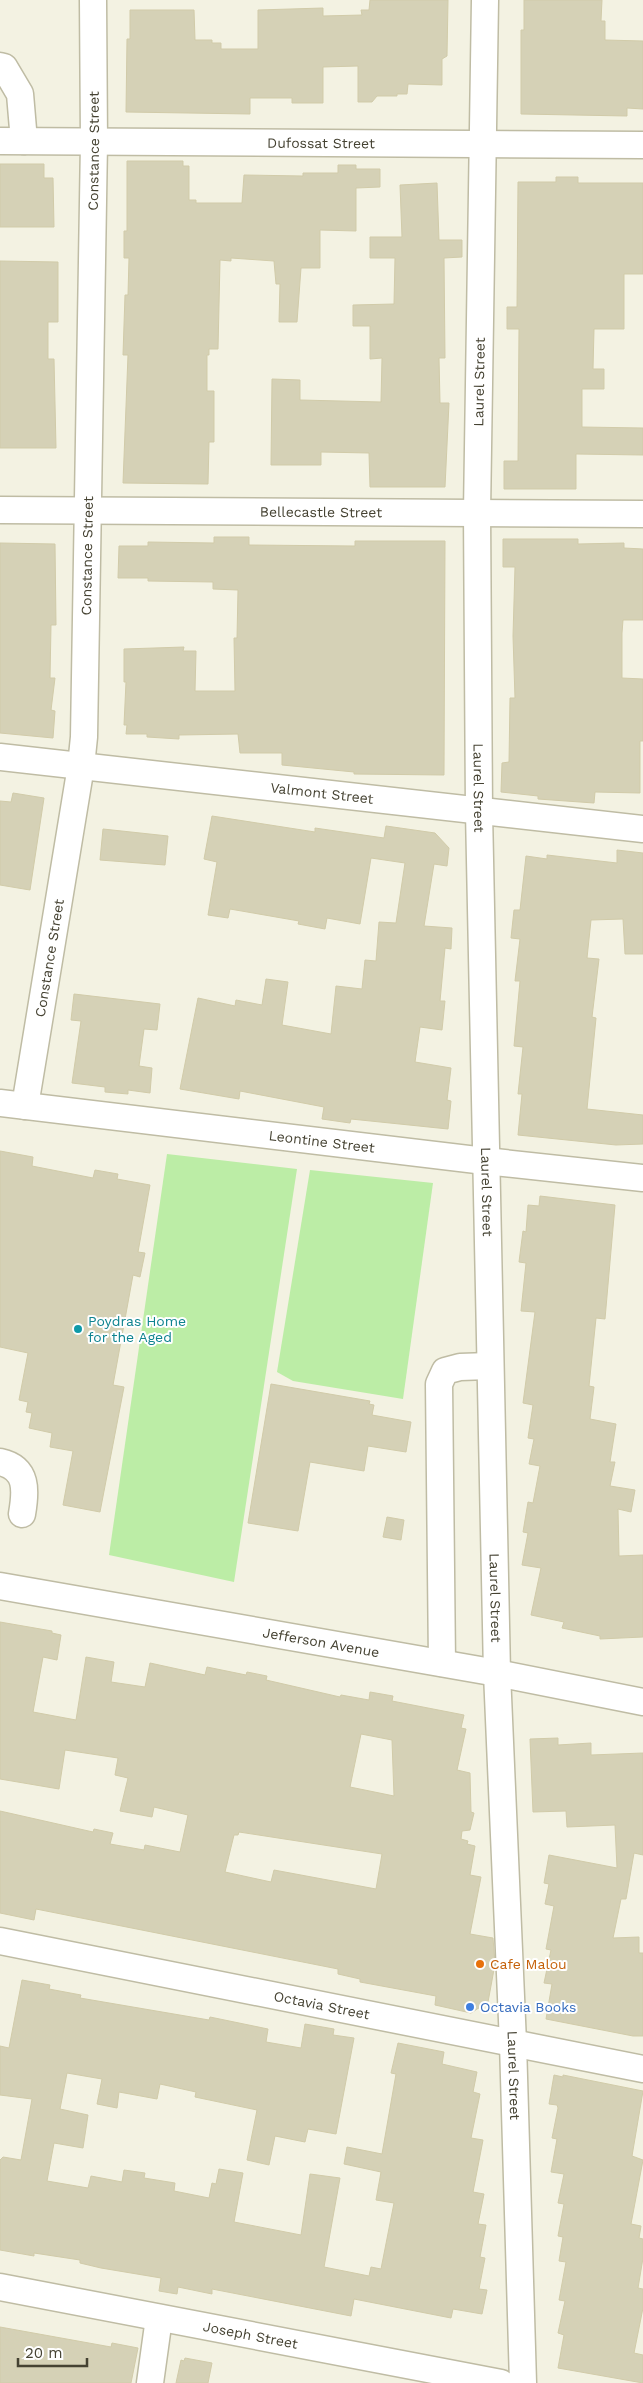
<svg xmlns="http://www.w3.org/2000/svg" width="643" height="2383" viewBox="0 0 643 2383" font-family="'Work Sans',sans-serif">
	<style>
		.green { fill: #bceda6 }
		.building { fill: #d5d1b6; stroke: #d1cba9; fill-rule: evenodd }
		.lines { fill: none; stroke-linecap: round; stroke-linejoin: round }
		.minor-casing { stroke: #bfbca4; stroke-width: 29 }
		.minor { stroke: #fff; stroke-width: 26 }
		.culture-dot { fill: #0f9aa8; stroke: #fff; stroke-width: 2 }
		.food-dot { fill: #e8710a; stroke: #fff; stroke-width: 2 }
		.shop-dot { fill: #3f7fe0; stroke: #fff; stroke-width: 2 }
		.labels { text-anchor: middle; dominant-baseline: central; stroke-width: 4; stroke-linejoin: round; paint-order: stroke }
		.street-label { font-size: 14px; fill: #454232; stroke: #fff }
		.culture-label { font-size: 14px; fill: #0d838f; stroke: #fff; text-anchor: start }
		.food-label { font-size: 14px; fill: #c56008; stroke: #fff; text-anchor: start }
		.shop-label { font-size: 14px; fill: #366cbe; stroke: #fff; text-anchor: start }
	</style>
	<rect width="100%" height="100%" fill="#f3f2e2"/>
	<g class="green">
		<polygon points="167,1154 297,1169 234,1582 109,1555"/>
		<polygon points="310,1170 433,1183 403,1399 293,1381 277,1372"/>
	</g>
	<g class="building">
		<polygon points="370,0 448,0 447,56 442,59 442,85 408,84 407,94 397,94 397,96 377,96 372,102 358,102 358,66 323,67 323,103 292,103 292,98 250,98 250,114 126,112 127,39 130,39 130,10 194,10 195,40 212,40 212,43 221,43 221,49 258,49 258,10 323,8 323,16 362,15 361,10 369,10"/>
		<polygon points="524,0 602,0 601,21 605,21 605,40 643,41 643,109 627,108 627,116 521,114 521,30 524,30"/>
		<polygon points="127,161 183,161 183,166 189,166 189,200 196,200 196,203 242,203 244,175 303,176 303,173 338,173 338,165 356,165 356,169 380,169 380,187 356,188 356,231 320,230 320,268 301,268 297,322 279,322 280,284 276,284 274,261 231,258 231,261 220,260 218,349 209,349 209,355 207,355 207,391 214,391 214,442 209,442 208,484 123,483 128,355 123,355 125,295 128,295 129,258 124,258 124,231 127,231"/>
		<polygon points="0,164 44,164 44,178 53,178 54,227 0,227"/>
		<polygon points="556,177 578,177 578,183 643,183 643,274 624,274 624,329 594,329 593,369 604,369 604,389 582,389 582,427 643,428 643,455 576,454 576,489 504,489 504,461 518,461 519,329 507,329 507,307 517,307 518,182 556,182"/>
		<polygon points="437,183 439,240 462,240 462,257 444,258 445,358 439,358 440,403 449,403 445,487 370,487 369,453 321,452 321,465 271,465 272,379 300,380 300,400 381,402 382,358 370,359 370,326 353,326 353,305 394,304 395,258 370,258 370,237 402,237 400,185"/>
		<polygon points="0,261 58,262 58,322 48,322 48,359 54,359 56,448 0,448"/>
		<polygon points="214,537 249,537 249,545 355,546 355,541 445,541 444,775 354,774 354,772 282,765 282,753 240,753 238,734 179,735 179,739 147,737 147,734 126,734 127,725 124,725 126,682 124,682 124,649 184,647 183,651 196,651 195,691 235,691 234,638 237,638 238,590 213,589 213,582 148,581 148,578 118,578 119,546 148,546 148,542 214,543"/>
		<polygon points="503,539 578,539 578,544 624,543 624,548 643,549 643,620 623,620 622,633 622,678 643,679 643,741 640,741 640,793 595,792 594,803 538,799 538,796 501,792 502,763 509,762 510,698 515,698 513,636 515,567 503,567"/>
		<polygon points="0,543 55,544 56,625 51,625 50,678 55,678 51,710 55,711 53,738 0,733"/>
		<polygon points="13,793 44,798 30,890 0,885 0,801 11,802"/>
		<polygon points="212,816 315,832 315,828 384,838 386,826 435,833 449,848 447,866 434,864 424,926 452,928 451,949 445,948 440,1001 445,1001 442,1030 420,1027 415,1062 451,1068 447,1100 451,1101 448,1129 351,1119 350,1123 322,1119 324,1107 240,1091 239,1099 180,1089 198,998 235,1006 236,1000 262,1005 266,979 288,982 282,1025 331,1034 336,986 362,989 365,960 376,961 379,922 396,923 405,863 371,858 360,924 327,918 325,929 298,924 299,921 230,909 228,918 208,915 217,862 204,859"/>
		<polygon points="103,829 168,836 165,865 100,860"/>
		<polygon points="617,850 643,853 643,954 625,954 623,919 591,920 587,958 599,959 592,1017 596,1018 587,1109 643,1115 643,1144 616,1145 518,1135 522,1094 518,1094 523,1047 514,1046 520,981 515,981 520,939 511,938 514,910 520,910 526,856 547,859 547,855 617,863"/>
		<polygon points="74,994 160,1004 157,1030 144,1029 139,1066 152,1068 150,1093 128,1090 128,1094 105,1092 105,1087 72,1083 81,1021 71,1020"/>
		<polygon points="0,1151 33,1157 32,1166 93,1178 95,1170 118,1174 117,1179 150,1185 138,1252 145,1253 140,1277 133,1275 113,1385 124,1387 100,1512 63,1505 73,1451 50,1447 52,1433 29,1428 32,1413 26,1412 28,1402 19,1400 28,1353 0,1347"/>
		<polygon points="540,1196 615,1205 605,1319 596,1318 589,1386 594,1387 590,1419 616,1424 610,1462 615,1462 610,1486 635,1490 631,1512 618,1509 619,1556 643,1555 643,1637 600,1639 600,1636 562,1628 564,1622 531,1615 541,1568 522,1565 528,1533 523,1532 528,1502 533,1503 540,1466 529,1464 534,1439 528,1438 533,1405 523,1403 535,1312 521,1311 526,1263 519,1262 523,1231 526,1232 528,1205 539,1206"/>
		<polygon points="271,1384 370,1401 369,1404 374,1405 372,1415 411,1422 406,1452 368,1446 364,1471 310,1462 298,1531 248,1523"/>
		<polygon points="387,1517 404,1520 401,1540 383,1537"/>
		<path d="M0,1622L52,1631V1633L61,1635L57,1660L43,1657L33,1712L76,1720L86,1657L114,1662L111,1682L145,1687L150,1663L205,1675L207,1667L246,1675L247,1672L267,1676L266,1680L340,1697L341,1695L369,1700L370,1692L393,1696L392,1701L464,1715L461,1728L466,1729L457,1770L470,1773L471,1812L474,1813L470,1830L462,1831L461,1839L468,1841L467,1844L475,1846L470,1875L481,1877L470,1934L493,1938L495,1964L488,2002L471,2013L435,2005L436,1996L360,1982V1979L338,1974V1969L36,1909L34,1920L0,1913V1811L93,1832L94,1829L113,1833L110,1844L144,1850L145,1845L180,1852L188,1815L154,1807L152,1817L120,1811L128,1778L115,1775L118,1758L65,1750L59,1789L0,1779ZM361,1734L392,1740L394,1796L350,1787ZM239,1832L382,1854L376,1889L274,1870L271,1882L225,1872L234,1835H238Z"/>
		<polygon points="558,1738 558,1745 591,1743 591,1755 643,1753 643,1855 634,1853 626,1899 621,1899 613,1938 639,1937 639,1953 643,1953 643,2036 633,2036 546,2019 552,1984 544,1983 551,1950 546,1949 554,1906 545,1904 549,1884 544,1883 549,1855 617,1868 615,1825 567,1827 566,1811 533,1812 530,1739"/>
		<polygon points="22,1980 50,1985 49,1989 81,1995 80,1998 209,2020 210,2017 268,2029 266,2042 301,2048 305,2024 334,2029 333,2035 354,2038 336,2134 308,2129 305,2142 275,2136 269,2165 247,2160 257,2110 195,2097 196,2092 160,2084 157,2099 119,2092 117,2108 97,2104 102,2079 67,2073 60,2109 88,2115 83,2148 54,2143 47,2181 88,2188 91,2176 122,2182 124,2170 145,2173 144,2178 175,2183 174,2191 209,2198 212,2183 216,2184 219,2169 243,2173 234,2222 301,2235 310,2174 340,2178 324,2267 369,2276 371,2267 381,2269 394,2203 376,2200 381,2172 344,2164 347,2147 382,2154 396,2074 391,2073 398,2043 444,2052 442,2064 477,2072 473,2092 480,2094 471,2138 483,2140 473,2192 484,2194 478,2224 486,2225 480,2257 485,2258 479,2289 487,2290 482,2314 453,2309 451,2318 354,2299 351,2316 212,2289 212,2294 178,2287 177,2294 159,2291 161,2278 101,2268 80,2263 80,2260 34,2253 34,2256 0,2250 0,2160 3,2157 21,2160 32,2099 0,2095 0,2046 9,2048"/>
		<polygon points="554,2075 563,2077 563,2075 643,2091 632,2156 643,2160 631,2224 641,2226 639,2238 643,2239 643,2258 638,2288 643,2289 643,2308 634,2353 643,2355 643,2383 558,2368 564,2335 558,2333 565,2301 559,2300 566,2262 559,2261 563,2237 558,2236 564,2204 558,2203 564,2174 551,2172 557,2139 552,2138 558,2108 557,2105 549,2104"/>
		<polygon points="0,2327 111,2347 112,2343 138,2348 131,2383 0,2383"/>
		<polygon points="185,2358 212,2363 208,2383 176,2383 181,2360 184,2361"/>
	</g>
	<g class="lines">
		<g class="minor-casing">
			<g id="minor">
				<path id="s1" d="M485,0L477,512L479,812L497,1673L513,2043L523,2383"/>
				<polyline points="0,66 4,67 20,94 24,141"/>
				<path id="s2" d="M0,141L643,145"/>
				<path id="s3" d="M0,510L643,514"/>
				<path id="s4" d="M0,757L643,829"/>
				<path id="s5" d="M0,1103L485,1161L643,1178"/>
				<path id="s6" d="M25,1106L81,766L84,737L94,142L93,0"/>
				<path d="M0,1462C28,1468 26,1491 22,1514"/>
				<path id="s7" d="M0,1586L497,1673L643,1702"/>
				<polyline points="442,1663 439,1384 445,1371 460,1367 489,1366"/>
				<path id="s8" d="M0,1941L643,2069"/>
				<path id="s9" d="M0,2287L501,2383"/>
				<polyline points="150,2383 159,2318"/>
			</g>
		</g>
		<use href="#minor" class="minor"/>
	</g>
	<circle class="culture-dot" cx="78" cy="1329" r="5"/>
	<circle class="food-dot" cx="480" cy="1964" r="5"/>
	<circle class="shop-dot" cx="470" cy="2007" r="5"/>
	<g class="labels">
		<g class="street-label">
			<text stroke="none"><textPath href="#s2" startOffset="321">Dufossat Street</textPath></text>
			<text stroke="none"><textPath href="#s6" startOffset="960">Constance Street</textPath></text>
			<text transform="translate(479 382) rotate(-89)">Laurel Street</text>
			<text stroke="none"><textPath href="#s3" startOffset="321">Bellecastle Street</textPath></text>
			<text stroke="none"><textPath href="#s6" startOffset="555">Constance Street</textPath></text>
			<text stroke="none"><textPath href="#s1" startOffset="788">Laurel Street</textPath></text>
			<text stroke="none"><textPath href="#s4" startOffset="324">Valmont Street</textPath></text>
			<text stroke="none"><textPath href="#s6" startOffset="150">Constance Street</textPath></text>
			<text stroke="none"><textPath href="#s5" startOffset="324">Leontine Street</textPath></text>
			<text stroke="none"><textPath href="#s1" startOffset="1192">Laurel Street</textPath></text>
			<text stroke="none"><textPath href="#s1" startOffset="1598">Laurel Street</textPath></text>
			<text stroke="none"><textPath href="#s7" startOffset="326">Jefferson Avenue</textPath></text>
			<text stroke="none"><textPath href="#s8" startOffset="328">Octavia Street</textPath></text>
			<text stroke="none"><textPath href="#s1" startOffset="2076">Laurel Street</textPath></text>
			<text stroke="none"><textPath href="#s9" startOffset="255">Joseph Street</textPath></text>
		</g>
		<g class="culture-label">
			<text x="88" y="1321">Poydras Home<tspan x="88" dy="16">for the Aged</tspan></text>
		</g>
		<g class="food-label">
			<text x="490" y="1964">Cafe Malou</text>
		</g>
		<g class="shop-label">
			<text x="480" y="2007">Octavia Books</text>
		</g>
	</g>
	<path d="M18 2358v8h69v-8" fill="none" stroke="#454232" stroke-width="2.5"/>
	<text x="25" y="2358" font-size="15" fill="#454232" stroke="#ffffff" stroke-width="4" paint-order="stroke">20 m</text>
</svg>
